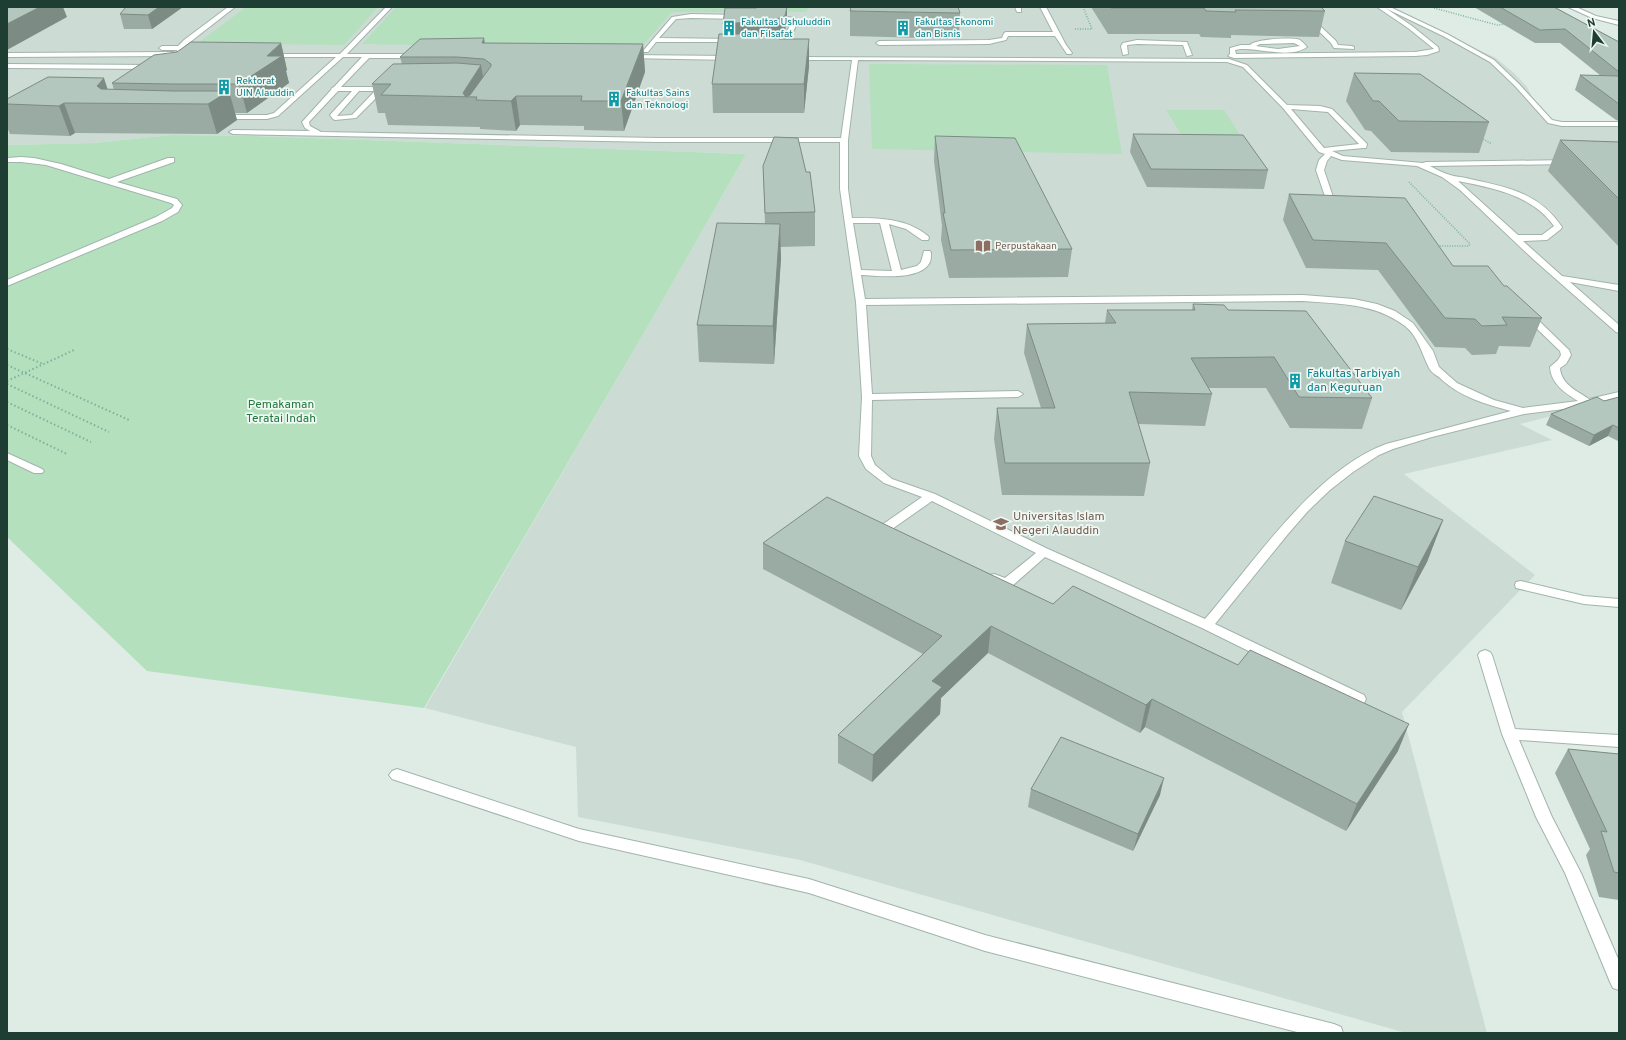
<svg xmlns="http://www.w3.org/2000/svg" width="1626" height="1040" viewBox="0 0 1626 1040" font-family="Overpass,sans-serif">
	<style>
		.built { fill: #ccdcd4 }
		.green { fill: #b4e0be }
		.lines { fill: none; stroke-linecap: round; stroke-linejoin: round }
		.lane-casing { stroke: #a1b4ac; stroke-width: 2 }
		.street-casing { stroke: #a1b4ac; stroke-width: 2 }
		.path-far1 { stroke: #7bb39e; stroke-width: 1.5; stroke-dasharray: 1 1.5; stroke-linecap: butt }
		.path { stroke: #7bb39e; stroke-width: 2; stroke-dasharray: 1.5 2.5; stroke-linecap: butt }
		.lane { fill: #fff; fill-rule: evenodd }
		.street { fill: #fff; fill-rule: evenodd }
		.wall { fill: #9aaba3 }
		.shaded-wall { fill: #7d8b85 }
		.building { fill: #b3c7be; stroke: #7d8b85 }
		.labels { text-anchor: middle; dominant-baseline: central; stroke-width: 3.5; stroke-linejoin: round; paint-order: stroke }
		.far-culture-label { font-size: 10px; fill: #0d838f; stroke: #eff8f3; text-anchor: start }
		.far-education-label { font-size: 10px; fill: #785e54; stroke: #eff8f3; text-anchor: start }
		.culture-label { font-size: 12px; fill: #0d838f; stroke: #eff8f3; text-anchor: start }
		.park-label { font-size: 12px; fill: #237940; stroke: #eff8f3 }
		.education-label { font-size: 12px; fill: #785e54; stroke: #eff8f3; text-anchor: start }
	</style>
	<rect width="100%" height="100%" fill="#deece5"/>
	<polygon class="built" points="7,7 1388,7 1496,58 1514,73 1527,87 1545,121 1619,122 1619,399 1520,424 1552,440 1404,474 1535,575 1402,712 1487,1033 1406,1033 800,860 578,817 576,747 425,708 648,326 746,154 255,136 171,135 95,143 7,145"/>
	<g class="green">
		<polygon points="246,7 378,7 344,45 198,43"/>
		<polygon points="396,7 809,7 806,12 672,12 640,49 362,44"/>
		<polygon points="869,64 1107,65 1122,154 872,149"/>
		<polygon points="1166,110 1224,110 1244,141 1184,139"/>
		<polygon points="171,135 255,136 746,154 648,326 424,708 147,671 7,537 7,145 95,143"/>
	</g>
	<g class="lines">
		<g class="lane-casing">
			<g id="lane">
				<polygon points="228,7 235,7 185,46 200,46 202,47 202,49 183,50 182,53 178,53 177,50 162,50 159,48 162,46 178,46 184,40"/>
				<path d="M386,7H392L347,54H417L420,56L417,58H369L341,87H389L391,88V90L383,91L356,118L335,120L333,119L330,115L352,91H338L309,122L310,126L321,132L657,138H841L852,60H794L791,58L792,57L1229,59L1247,65L1287,105L1320,106L1332,109L1367,144L1366,148H1363L1332,151L1343,156L1423,163L1426,162L1570,160V164H1567L1430,166C1436,169 1443,173 1450,175C1456,177 1464,177 1470,179C1508,187 1539,193 1562,227L1561,229L1547,240L1523,241L1562,276L1619,285V291L1570,282L1619,325V333L1616,332L1533,259L1460,190L1442,177L1417,166L1342,160L1331,156L1327,161L1324,170L1338,212L1337,214H1331L1316,170L1319,160L1325,154L1319,152L1283,108L1243,67L1227,62L858,60L848,140V189L852,218C879,218 906,218 928,236L929,238L928,240H922L906,229L889,224L901,270L917,266L921,262L924,251H930L931,253C931,256 931,259 930,262C921,281 878,276 861,275L865,299L1303,295L1354,299L1377,304L1395,311L1413,323L1433,351L1439,367L1457,383L1494,400L1523,408L1578,401C1565,393 1551,384 1550,367L1558,360L1561,355L1560,351L1531,323L1529,321L1534,318L1537,319L1569,350L1571,355L1566,364L1560,368C1561,384 1577,391 1589,399L1619,392V398L1580,407L1524,414L1432,437L1393,449L1379,455L1353,472L1330,490L1308,511L1288,534L1215,624L1364,695L1366,699L1364,703L1359,704L1354,703L1202,628L1045,557L1011,587C1003,589 992,584 988,578L989,575L994,574L1005,578L1036,553L932,501L892,529L897,533L895,536C889,537 881,535 877,530L879,527L922,497L884,483L866,469L859,456L862,397L856,302L840,189V142H657L233,134L229,132L233,130L310,131L305,128L302,122L303,121L331,90L332,88L334,87L362,57H343L278,116L267,119H220L217,117L220,115H267L274,113L336,57H268L265,55L266,54H340ZM359,91H375L352,115L337,116ZM1291,109L1328,112L1359,144L1324,148ZM1458,181C1493,188 1532,195 1554,226L1542,235H1518ZM853,223H880L892,271L861,270ZM1303,301C1339,304 1375,303 1405,326C1418,336 1422,354 1429,368C1431,372 1436,375 1440,378C1460,397 1485,404 1511,411L1386,444C1314,471 1254,562 1205,619L1048,549L935,494L892,479L875,465L871,456L872,400L1018,397L1023,394L1018,391L872,394L866,305Z"/>
				<polygon points="1015,7 1021,7 1021,12 1017,12"/>
				<polygon points="1040,7 1046,7 1066,45 1072,53 1071,54 1067,54 1055,36 1008,36 1006,40 989,44 879,45 876,43 879,41 989,40 1002,38 1004,33 1006,32 1053,32"/>
				<polygon points="1294,7 1300,7 1336,41 1338,45 1352,46 1354,47 1354,49 1334,48 1331,43"/>
				<path d="M1377,7H1384L1412,26L1438,47L1439,51L1427,55L1415,56L1234,58L1228,56L1230,54V48L1241,45H1250C1255,39 1292,37 1300,40C1303,42 1305,45 1307,47C1290,59 1260,48 1241,49L1235,50L1236,54L1415,52L1434,49L1408,28ZM1294,43L1300,46L1278,49L1256,46L1260,44Z"/>
				<polygon points="1568,7 1576,7 1596,16 1619,21 1619,25 1592,18"/>
				<polygon points="691,14 741,15 744,17 741,19 691,18 676,19 659,38 733,39 736,41 735,42 656,42 648,52 644,52 643,51 672,17"/>
				<path d="M771,15L795,18C801,35 776,44 763,42V40C774,37 792,35 790,20L769,18L768,17Z"/>
				<polygon points="1137,40 1187,42 1192,55 1187,56 1183,45 1137,44 1127,45 1128,54 1123,55 1121,46 1123,43"/>
				<polygon points="7,53 173,52 176,54 173,56 7,57"/>
				<polygon points="628,55 731,56 734,58 731,60 626,58 625,57"/>
				<polygon points="7,64 152,65 155,67 152,69 7,68"/>
				<polygon points="21,157 34,158 61,164 109,179 168,158 174,158 174,162 117,182 177,199 182,205 178,212 162,221 7,286 7,280 156,217 172,208 174,205 171,203 46,165 21,162 7,162 7,158"/>
				<polygon points="7,453 42,469 44,471 42,473 34,473 7,460"/>
			</g>
		</g>
		<g class="street-casing">
			<g id="street">
				<polygon points="1383,7 1390,7 1447,34 1494,60 1519,84 1552,120 1562,122 1619,122 1619,126 1562,126 1548,123 1515,86 1490,62 1443,36"/>
				<polygon points="1521,581 1584,596 1619,599 1619,607 1584,604 1516,588 1515,585 1516,582"/>
				<polygon points="1485,650 1490,652 1492,655 1515,729 1619,735 1619,747 1519,740 1552,817 1581,873 1619,961 1619,990 1613,988 1610,982 1565,873 1536,817 1502,734 1478,655 1480,652"/>
				<polygon points="397,769 579,829 809,879 985,935 1334,1024 1341,1027 1343,1033 1301,1033 985,951 809,893 579,841 392,779 389,775 392,771"/>
			</g>
		</g>
		<g class="path-far1">
			<polyline points="1434,8 1497,25 1507,24"/>
			<polyline points="1075,29 1092,29 1083,7"/>
			<polyline points="1481,138 1492,144"/>
			<polyline points="1409,182 1470,244 1469,246 1436,246"/>
		</g>
		<g class="path">
			<polyline points="7,349 43,364"/>
			<polyline points="7,365 129,420"/>
			<polyline points="7,381 74,350"/>
			<polyline points="7,384 109,432"/>
			<polyline points="7,402 91,442"/>
			<polyline points="7,425 67,454"/>
		</g>
		<use href="#lane" class="lane"/>
		<use href="#street" class="street"/>
	</g>
	<g class="wall">
		<polygon points="183,7 152,29 124,29 120,14"/>
		<polygon points="1091,7 1321,7 1325,11 1319,37 1231,35 1231,38 1201,37 1199,34 1108,34"/>
		<polygon points="1474,7 1554,7 1619,42 1619,121 1616,120 1575,90 1580,75 1601,76 1560,43 1535,43"/>
		<polygon points="850,11 960,13 959,39 850,36"/>
		<polygon points="787,21 785,30 776,34 780,34 780,39 809,66 804,113 713,113 712,84 723,34"/>
		<polygon points="281,43 287,70 286,71 289,83 247,113 235,113 237,120 217,134 75,133 70,136 10,134 7,127 7,99 114,90 112,83"/>
		<polygon points="485,43 643,44 645,72 624,131 584,130 584,126 520,125 516,131 480,129 480,127 388,125 385,113 378,113 372,84 402,64 400,57"/>
		<polygon points="1354,73 1489,122 1479,153 1391,152 1371,131 1365,130 1346,101"/>
		<polygon points="1133,134 1268,170 1264,189 1147,187 1130,152"/>
		<polygon points="935,136 1072,249 1068,277 949,278 941,240 942,226 934,161"/>
		<polygon points="1560,140 1619,142 1619,247 1548,171"/>
		<polygon points="763,166 815,212 815,246 780,247 781,258 774,364 699,362 697,325 765,224"/>
		<polygon points="1289,194 1453,266 1504,286 1542,318 1530,347 1499,346 1496,354 1472,355 1465,348 1435,347 1378,270 1306,268 1283,220"/>
		<polygon points="1193,304 1228,310 1372,398 1362,429 1290,428 1266,388 1208,388 1212,394 1205,426 1138,424 1150,463 1144,496 1002,495 994,439 997,408 1041,408 1024,353 1027,324 1105,323 1107,310 1192,310"/>
		<polygon points="1619,397 1619,440 1618,441 1608,436 1589,446 1546,425 1551,414 1604,401"/>
		<polygon points="1443,520 1427,562 1401,610 1331,583 1345,541"/>
		<polygon points="763,543 1053,604 1398,751 1346,831 1145,727 1140,733 988,653 941,698 940,714 872,782 838,763 838,735 923,654 763,569"/>
		<polygon points="1568,749 1619,754 1619,900 1599,897 1586,855 1590,849 1555,773"/>
		<polygon points="1031,789 1160,795 1133,851 1028,807"/>
	</g>
	<g class="shaded-wall">
		<polygon points="40,7 63,7 67,17 7,50 7,15"/>
		<polygon points="159,7 183,7 152,29 148,15"/>
		<polygon points="787,7 787,21 785,30 774,35 724,38 723,24"/>
		<polygon points="484,38 488,62 482,43"/>
		<polygon points="809,39 809,66 804,113 804,84"/>
		<polygon points="281,43 287,70 286,71 289,83 247,113 239,84 267,56"/>
		<polygon points="643,44 645,72 624,131 621,101"/>
		<polygon points="481,65 486,93 477,97 464,97 463,93"/>
		<polygon points="104,78 112,103 97,86"/>
		<polygon points="229,91 237,120 217,134 208,104"/>
		<polygon points="516,96 520,125 516,131 511,101"/>
		<polygon points="64,103 75,133 70,136 59,106"/>
		<polygon points="780,224 781,258 774,364 773,326"/>
		<polygon points="1613,425 1608,436 1589,446 1594,435"/>
		<polygon points="1443,520 1427,562 1401,610 1418,567"/>
		<polygon points="991,626 988,653 941,698 940,714 872,782 873,755 932,681"/>
		<polygon points="1152,699 1145,727 1140,733 1146,705"/>
		<polygon points="1409,724 1398,751 1346,831 1357,804"/>
		<polygon points="1164,778 1160,795 1133,851 1138,834"/>
	</g>
	<g class="building">
		<polygon points="7,7 40,7 7,24 7,11 8,10 7,10"/>
		<polygon points="126,7 159,7 148,15 120,14"/>
		<polygon points="758,7 787,7 785,16 774,20 723,24 725,8 756,8"/>
		<polygon points="851,7 958,7 960,13 850,11"/>
		<polygon points="1110,7 1321,7 1325,11 1235,10 1236,12 1206,11 1204,8 1111,8"/>
		<polygon points="1500,7 1554,7 1619,42 1619,72 1565,29 1540,30"/>
		<polygon points="719,34 780,34 779,39 809,39 804,84 712,84"/>
		<polygon points="484,38 482,43 643,44 621,101 581,101 582,96 516,96 511,101 476,100 477,97 381,95 391,84 372,84 393,64 457,63 481,65 463,93 466,97 470,95 491,66 491,64 484,59 457,57 400,57 420,39"/>
		<polygon points="191,42 281,43 267,56 282,56 239,84 173,84 112,83 154,55 177,52"/>
		<polygon points="1354,73 1420,74 1489,122 1399,121 1379,101 1373,101"/>
		<polygon points="1580,75 1619,76 1619,104"/>
		<polygon points="48,77 104,78 97,86 101,89 173,91 229,91 208,104 64,103 59,106 7,104 7,99"/>
		<polygon points="1133,134 1243,135 1268,170 1151,169"/>
		<polygon points="935,136 1015,138 1072,249 951,250 943,213 945,213"/>
		<polygon points="774,137 798,138 806,172 810,172 815,212 765,213 763,166"/>
		<polygon points="1560,140 1619,142 1619,199"/>
		<polygon points="1289,194 1405,198 1453,266 1488,266 1504,286 1507,286 1542,318 1502,317 1507,325 1482,326 1475,319 1445,318 1386,243 1313,240"/>
		<polygon points="717,223 780,224 773,326 697,325"/>
		<polygon points="1193,304 1224,305 1228,310 1306,311 1372,398 1299,397 1274,357 1191,358 1212,394 1129,392 1150,463 1005,463 997,408 1055,408 1027,324 1116,323 1107,310 1195,310"/>
		<polygon points="1597,397 1604,401 1619,397 1619,428 1613,425 1594,435 1551,414"/>
		<polygon points="1374,496 1443,520 1418,567 1345,541"/>
		<polygon points="827,497 1053,604 1073,586 1238,665 1250,650 1409,724 1357,804 1152,699 1146,705 991,626 932,681 942,687 873,755 838,735 942,636 763,543"/>
		<polygon points="1061,737 1164,778 1138,834 1031,789"/>
		<polygon points="1568,749 1619,754 1619,873 1614,872 1601,831 1607,832"/>
	</g>
	<defs>
		<g id="building-bare" transform="scale(1.2)"><path d="M-4-6H4V6H1V3H-1V6H-4ZM-2.5-4.3h1.7v1.8h-1.7ZM.8-4.3h1.7v1.8H.8ZM-2.5-1h1.7V.8h-1.7ZM.8-1h1.7V.8H.8Z" fill="#0f9aa8" stroke="#eff8f3" stroke-width="2.5" paint-order="stroke"/></g>
		<g id="library-bare" transform="scale(1.2)"><path d="M-6-4Q-3-5.5-.7-3.5V5Q-3 3-6 4ZM6-4Q3-5.5 .7-3.5V5Q3 3 6 4Z" fill="#8d6e63" stroke="#eff8f3" stroke-width="2.5" paint-order="stroke"/></g>
		<g id="university-bare" transform="scale(1.2)"><path d="M0-5L7-2L0 1L-7-2ZM-4 1L0 2.5L4 1V4Q0 6-4 4Z" fill="#8d6e63" stroke="#eff8f3" stroke-width="2.5" paint-order="stroke"/></g>
	</defs>
	<g fill-rule="evenodd">
		<use href="#building-bare" x="729" y="28"/>
		<use href="#building-bare" x="903" y="28"/>
		<use href="#building-bare" x="224" y="87"/>
		<use href="#building-bare" x="614" y="99"/>
		<use href="#library-bare" x="983" y="246"/>
		<use href="#building-bare" x="1295" y="381"/>
		<use href="#university-bare" x="1001" y="524"/>
	</g>
	<g class="labels">
		<g class="far-culture-label">
			<text x="741" y="22">Fakultas Ushuluddin<tspan x="741" dy="12">dan Filsafat</tspan></text>
			<text x="915" y="22">Fakultas Ekonomi<tspan x="915" dy="12">dan Bisnis</tspan></text>
			<text x="236" y="81">Rektorat<tspan x="236" dy="12">UIN Alauddin</tspan></text>
			<text x="626" y="93">Fakultas Sains<tspan x="626" dy="12">dan Teknologi</tspan></text>
		</g>
		<g class="far-education-label">
			<text x="995" y="246">Perpustakaan</text>
		</g>
		<g class="culture-label">
			<text x="1307" y="374">Fakultas Tarbiyah<tspan x="1307" dy="14">dan Keguruan</tspan></text>
		</g>
		<g class="park-label">
			<text x="281" y="405">Pemakaman<tspan x="281" dy="14">Teratai Indah</tspan></text>
		</g>
		<g class="education-label">
			<text x="1013" y="517">Universitas Islam<tspan x="1013" dy="14">Negeri Alauddin</tspan></text>
		</g>
	</g>
	<rect width="1626" height="1040" fill="none" stroke="#1e3e33" stroke-width="16"/>
	<g transform="translate(1594 32) rotate(344)" stroke="#eff8f3" stroke-width="3" paint-order="stroke">
	<path d="M0-3L7 15L0 10L-7 15Z" fill="#1e3e33"/>
	<text y="-6" font-size="11" font-weight="bold" text-anchor="middle" fill="#1e3e33">N</text>
	</g>
</svg>
